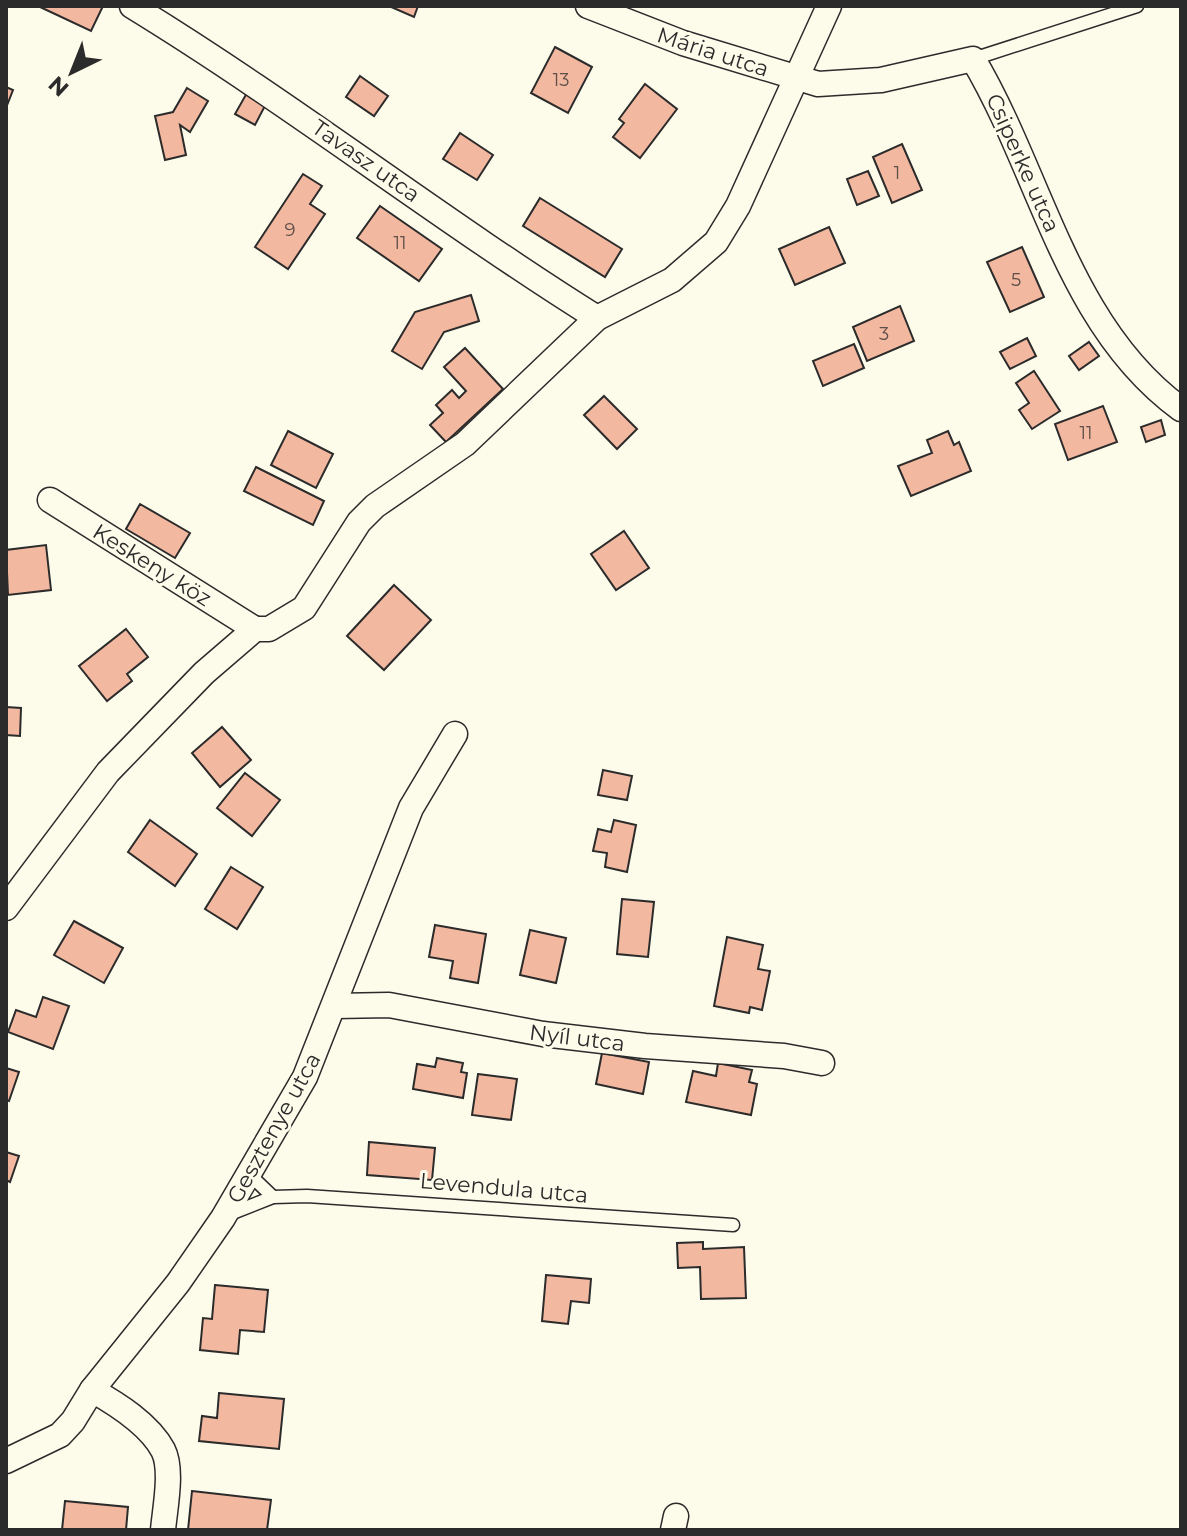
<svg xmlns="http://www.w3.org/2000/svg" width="1187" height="1536" viewBox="0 0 1187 1536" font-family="Montserrat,sans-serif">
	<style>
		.building { fill: #f2b8a0; stroke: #2b2b2b; stroke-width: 2 }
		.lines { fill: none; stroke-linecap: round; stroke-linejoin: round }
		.lane-casing { stroke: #2b2b2b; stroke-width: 15 }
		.street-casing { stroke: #2b2b2b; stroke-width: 27 }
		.lane { stroke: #fdfbea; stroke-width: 12 }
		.street { stroke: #fdfbea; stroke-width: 24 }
		.labels { text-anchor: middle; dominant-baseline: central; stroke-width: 6; stroke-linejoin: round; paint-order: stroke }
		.number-label { font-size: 18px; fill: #5d4e48 }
		.street-label { font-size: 22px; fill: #2b2b2b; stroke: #fdfbea }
	</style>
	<rect width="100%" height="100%" fill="#fdfbea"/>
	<g class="building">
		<polygon points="38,6 103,6 91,31"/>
		<polygon points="389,6 418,6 414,17"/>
		<polygon points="555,47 592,67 568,113 531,93"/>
		<polygon points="360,76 388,96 374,116 346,97"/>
		<polygon points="645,84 677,109 640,158 613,137 624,123 619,119"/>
		<polygon points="6,87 13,90 6,108"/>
		<polygon points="187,88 208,101 190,132 180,125 186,155 165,160 155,116 173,112"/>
		<polygon points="248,91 267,102 255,125 235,114"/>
		<polygon points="460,133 493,155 477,180 443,159"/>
		<polygon points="902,144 922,190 892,203 873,157"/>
		<polygon points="868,171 879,196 857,205 847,179"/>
		<polygon points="303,174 322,186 310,204 325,214 288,269 255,247"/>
		<polygon points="540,198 622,249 605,277 523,226"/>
		<polygon points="380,206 442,249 419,281 357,238"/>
		<polygon points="829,227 845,263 795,285 779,249"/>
		<polygon points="1022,247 1044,297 1010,312 987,262"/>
		<polygon points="471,295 479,321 444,332 422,369 392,351 415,312"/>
		<polygon points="900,306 914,341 867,361 853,327"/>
		<polygon points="1027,338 1036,356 1010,369 1000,352"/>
		<polygon points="1089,342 1099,356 1079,370 1069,356"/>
		<polygon points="854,344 864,368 823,386 813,361"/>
		<polygon points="465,348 503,389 446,442 430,425 443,413 436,405 452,390 459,398 466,391 444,367"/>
		<polygon points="1034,371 1060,411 1032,429 1019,410 1029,403 1016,383"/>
		<polygon points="604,396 637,429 617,449 584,415"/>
		<polygon points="1103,406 1117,442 1068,460 1055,424"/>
		<polygon points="1161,420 1165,435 1146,442 1141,427"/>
		<polygon points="288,431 333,454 316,488 271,465"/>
		<polygon points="948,431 954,445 959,442 971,471 911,496 898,466 932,453 927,440"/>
		<polygon points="256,467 324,501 313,525 244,491"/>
		<polygon points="140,504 190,533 175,558 126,529"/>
		<polygon points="624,531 649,568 616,590 591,554"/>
		<polygon points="46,545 51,590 8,595 6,550"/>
		<polygon points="394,585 431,620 384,670 347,636"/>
		<polygon points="126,629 148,657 127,674 132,681 107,701 79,666"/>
		<polygon points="6,707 21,708 20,736 6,735"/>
		<polygon points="222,727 251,760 220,787 192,753"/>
		<polygon points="603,770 632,776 627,800 598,795"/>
		<polygon points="245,773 280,800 252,836 217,808"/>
		<polygon points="150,820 197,854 175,886 128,852"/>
		<polygon points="614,820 636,825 627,872 605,867 607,853 593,851 598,829 611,832"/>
		<polygon points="231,867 263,887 237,929 205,909"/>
		<polygon points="622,899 654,902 648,957 617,954"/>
		<polygon points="74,921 123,948 104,983 54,955"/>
		<polygon points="435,925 486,934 478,983 450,978 453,961 429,957"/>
		<polygon points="530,930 566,938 556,983 520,975"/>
		<polygon points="727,937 763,945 758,969 770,971 762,1010 750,1007 749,1013 714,1006"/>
		<polygon points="43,997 69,1006 53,1049 8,1032 16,1010 36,1017"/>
		<polygon points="602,1053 649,1062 643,1094 596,1084"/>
		<polygon points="437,1058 463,1063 461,1072 467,1073 463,1098 413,1089 417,1064 435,1067"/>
		<polygon points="718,1063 752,1070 749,1082 757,1084 751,1115 686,1102 693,1071 716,1076"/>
		<polygon points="6,1068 19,1072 9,1101 6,1100"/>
		<polygon points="478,1074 517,1079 511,1120 472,1115"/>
		<polygon points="369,1142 435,1148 432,1180 367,1175"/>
		<polygon points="6,1152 19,1156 10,1182 6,1180"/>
		<polygon points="703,1242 703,1249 744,1247 746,1298 701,1299 700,1267 678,1268 677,1243"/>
		<polygon points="546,1275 591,1279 589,1303 571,1301 568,1324 542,1321"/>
		<polygon points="215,1285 268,1290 264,1332 240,1330 238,1354 200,1350 203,1318 212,1319"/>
		<polygon points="219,1393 284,1399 279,1449 199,1441 202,1416 217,1418"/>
		<polygon points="192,1491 271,1500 267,1530 188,1530"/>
		<polygon points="65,1501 128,1507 126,1530 62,1530"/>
	</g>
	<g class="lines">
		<g class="lane-casing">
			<g id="lane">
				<polyline points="973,59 1137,6"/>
				<polyline points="249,1174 273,1197"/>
				<polyline points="230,1214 273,1197 307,1196 733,1225"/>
			</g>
		</g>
		<g class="street-casing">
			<g id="street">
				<path d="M132,6C292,104 439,219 597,318"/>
				<path d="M588,6L683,43L818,84L881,80L973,59C1042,175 1067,326 1181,409"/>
				<polyline points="50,500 255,629"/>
				<polyline points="6,908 108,772 204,673 255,629 269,629 304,608 359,522 375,506 465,444 597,318 672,280 716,242 738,206 829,6"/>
				<polyline points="335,1006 389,1005 543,1034 645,1046 784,1056 822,1063"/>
				<path d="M92,1390C117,1404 149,1424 163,1450C173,1469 165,1508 163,1530"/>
				<polyline points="6,1461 60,1435 73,1421 92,1390 178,1283 223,1218 305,1077 411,808 455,734"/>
				<polyline points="673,1530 676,1516"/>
			</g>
		</g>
		<use href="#lane" class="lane"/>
		<use href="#street" class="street"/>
	</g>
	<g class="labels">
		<g class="number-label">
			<text x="561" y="80">13</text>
			<text x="897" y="173">1</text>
			<text x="290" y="230">9</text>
			<text x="400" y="243">11</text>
			<text x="1016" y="280">5</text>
			<text x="884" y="334">3</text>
			<text x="1086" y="433">11</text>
		</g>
		<g class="street-label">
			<text transform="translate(713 52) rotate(18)">Mária utca</text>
			<text transform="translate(366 161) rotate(35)">Tavasz utca</text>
			<text transform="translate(1023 163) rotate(66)">Csiperke utca</text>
			<text transform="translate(152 565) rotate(32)">Keskeny köz</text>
			<text transform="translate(577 1038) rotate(7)">Nyíl utca</text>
			<text transform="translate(274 1128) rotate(-61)">Gesztenye utca</text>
			<text transform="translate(504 1188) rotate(5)">Levendula utca</text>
		</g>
	</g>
	<rect width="1187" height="1536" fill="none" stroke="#2b2b2b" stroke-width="16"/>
	<g transform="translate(72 72) rotate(223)" stroke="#fdfbea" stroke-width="6" paint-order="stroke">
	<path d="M0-6L14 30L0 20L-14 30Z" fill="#2b2b2b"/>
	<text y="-12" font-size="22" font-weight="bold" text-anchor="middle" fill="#2b2b2b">N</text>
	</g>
</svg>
